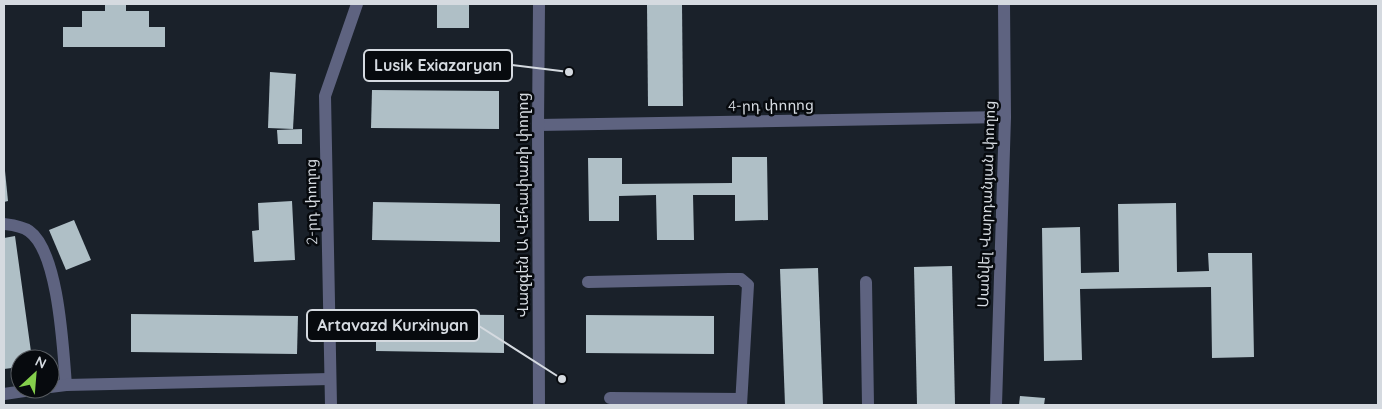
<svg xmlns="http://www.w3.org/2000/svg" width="1382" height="409" viewBox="0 0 1382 409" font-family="Quicksand,'Noto Sans Armenian',sans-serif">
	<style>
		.building { fill: #afbfc6 }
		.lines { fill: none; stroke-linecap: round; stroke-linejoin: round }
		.minor { stroke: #5e6380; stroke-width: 12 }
		.labels { text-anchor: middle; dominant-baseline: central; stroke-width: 5; stroke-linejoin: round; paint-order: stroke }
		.street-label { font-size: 15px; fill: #d5dae0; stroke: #070a0e }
		.leader { fill: none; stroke: #d5dae0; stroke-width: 2 }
		.callout-dot { fill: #d5dae0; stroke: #070a0e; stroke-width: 2 }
		.callout { fill: #070a0e; stroke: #d5dae0; stroke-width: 2 }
		.callout-label { font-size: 16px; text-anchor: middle; font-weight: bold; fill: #d5dae0 }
	</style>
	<rect width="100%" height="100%" fill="#1a212a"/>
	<g class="building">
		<polygon points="105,4 126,4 126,11 149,11 149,27 165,27 165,47 63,47 63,27 82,27 82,11 105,11"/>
		<rect x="437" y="4" width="32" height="24"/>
		<polygon points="647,4 682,4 683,106 648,106"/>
		<polygon points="270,72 296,74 293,129 268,128"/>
		<polygon points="372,90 499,91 499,129 371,128"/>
		<polygon points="302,129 302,144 278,144 277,130"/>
		<polygon points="732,157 767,157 768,220 735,221 735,195 693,195 694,240 657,240 656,195 619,196 619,221 589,221 588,158 622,158 622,184 732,183"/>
		<polygon points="4,171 5,171 8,201 4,202"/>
		<polygon points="292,201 295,260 254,262 252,231 259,230 258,203"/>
		<polygon points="373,202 500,204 500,242 372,240"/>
		<polygon points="1176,203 1177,272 1209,271 1208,253 1252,253 1254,357 1212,358 1211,287 1080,289 1082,360 1044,361 1042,228 1080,227 1081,273 1119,272 1118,204"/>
		<polygon points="74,220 91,260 66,270 49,230"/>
		<polygon points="15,236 32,359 20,359 20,367 4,369 4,238"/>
		<polygon points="952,266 955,405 917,405 914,267"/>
		<polygon points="818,268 823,405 785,405 780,269"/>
		<polygon points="131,314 298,316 297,354 131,352"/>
		<polygon points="376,314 504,315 504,353 376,351"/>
		<polygon points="586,315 714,316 714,354 586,353"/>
		<polygon points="1020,396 1045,398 1044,405 1019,405"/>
	</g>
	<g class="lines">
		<g class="minor">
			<polyline points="538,125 1005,117"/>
			<path d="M4,224C12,225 22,226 29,231C59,252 63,350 66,385"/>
			<polyline points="588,282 729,279 741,279 748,285 741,405"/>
			<polyline points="866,282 868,405"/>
			<polyline points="50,387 66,385 330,379"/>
			<polyline points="4,394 38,389"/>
			<polyline points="610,398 741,399"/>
			<polyline points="331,405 325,96 357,4"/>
			<polyline points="539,405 538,125 539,4"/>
			<polyline points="996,405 1005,117 1004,4"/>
		</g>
	</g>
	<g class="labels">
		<g class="street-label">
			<text transform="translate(771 105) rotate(-1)">4-րդ փողոց</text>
			<text transform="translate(311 202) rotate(-91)">2-րդ փողոց</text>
			<text transform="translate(986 204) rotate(-88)">Սամվել Վարդանյան փողոց</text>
			<text transform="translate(522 205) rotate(-90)">Վազգեն Ա Վեհափառի փողոց</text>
		</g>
	</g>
	<path class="leader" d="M569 72L512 65M562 379L479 326"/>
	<g class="callout-dot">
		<circle cx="569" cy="72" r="5"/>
		<circle cx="562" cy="379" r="5"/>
	</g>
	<g class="callout">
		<rect x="364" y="50" width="148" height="31" rx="5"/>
		<rect x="307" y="310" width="172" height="31" rx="5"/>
	</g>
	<g class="callout-label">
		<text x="438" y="71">Lusik Exiazaryan</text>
		<text x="393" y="331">Artavazd Kurxinyan</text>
	</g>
	<rect width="1382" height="409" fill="none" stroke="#d5dae0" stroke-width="10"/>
	<g transform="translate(35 374) rotate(26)"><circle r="24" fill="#070a0e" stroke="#595d62"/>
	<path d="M0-4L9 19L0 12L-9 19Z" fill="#85cf4c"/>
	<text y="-8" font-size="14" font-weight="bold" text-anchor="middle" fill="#d5dae0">N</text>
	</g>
</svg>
